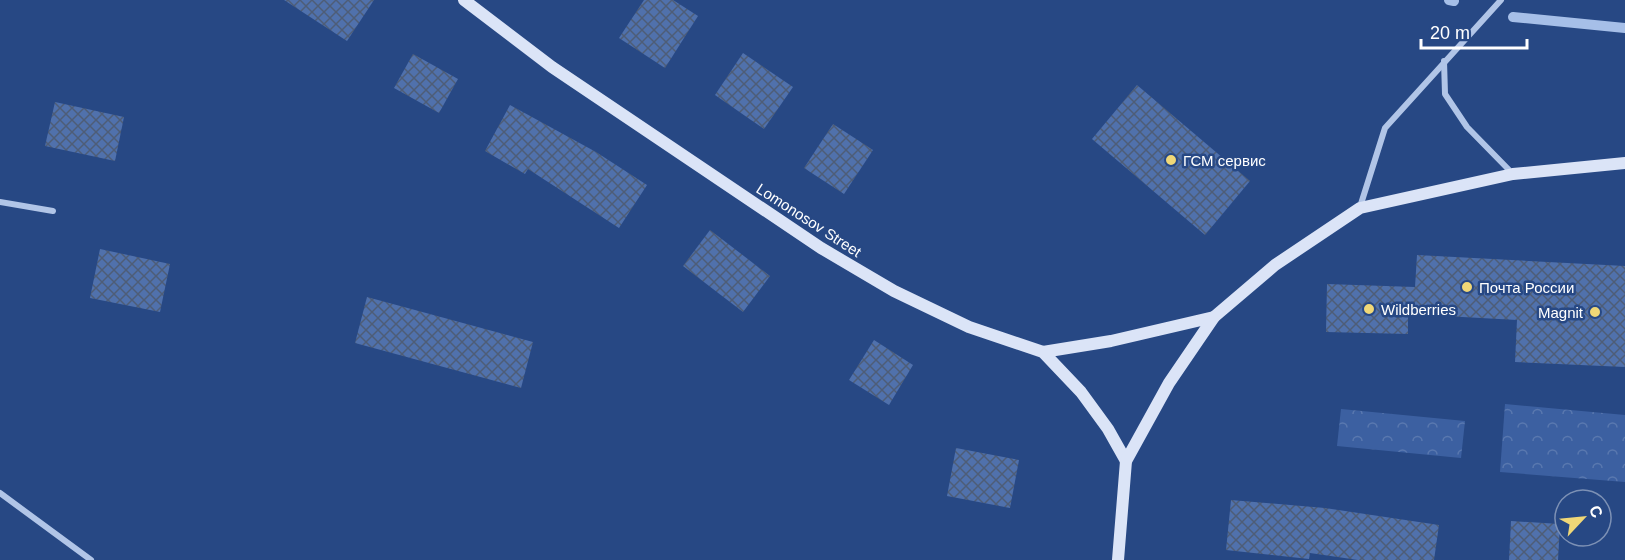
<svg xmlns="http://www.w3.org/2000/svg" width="1625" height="560" viewBox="0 0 1625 560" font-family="Arial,sans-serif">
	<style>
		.park { fill: url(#park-crowns) }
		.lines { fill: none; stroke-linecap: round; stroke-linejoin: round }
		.stream { stroke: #a6bfe8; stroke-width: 10 }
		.building { fill: url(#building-cross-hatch) }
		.minor { stroke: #b1c5e7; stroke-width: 6 }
		.secondary { stroke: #dbe4f7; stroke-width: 12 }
		.poi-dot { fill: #f0d777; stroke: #274884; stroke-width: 2 }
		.labels { text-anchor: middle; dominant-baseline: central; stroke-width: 5; stroke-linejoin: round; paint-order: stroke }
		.poi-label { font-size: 15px; fill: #fff; stroke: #274884; text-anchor: start }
		.street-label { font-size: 15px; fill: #fff; stroke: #274884 }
	</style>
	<defs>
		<pattern id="park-crowns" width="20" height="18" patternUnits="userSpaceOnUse" patternTransform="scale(1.5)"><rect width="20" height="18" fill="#3c60a1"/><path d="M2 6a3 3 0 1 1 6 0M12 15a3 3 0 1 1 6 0" fill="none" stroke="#5978af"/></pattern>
		<pattern id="building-cross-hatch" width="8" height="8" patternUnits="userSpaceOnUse" patternTransform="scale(1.5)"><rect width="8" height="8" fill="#5071ac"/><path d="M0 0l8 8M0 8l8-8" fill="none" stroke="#4e5d77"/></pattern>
	</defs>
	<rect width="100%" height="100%" fill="#274884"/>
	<g class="park">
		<polygon points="1505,404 1625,415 1625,482 1500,472"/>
		<polygon points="1341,409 1465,421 1461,458 1337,446"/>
	</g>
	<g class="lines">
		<g class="stream">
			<polyline points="1449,0 1454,1"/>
			<polyline points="1513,17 1625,28"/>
		</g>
	</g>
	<g class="building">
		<polygon points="284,0 374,0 347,41"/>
		<polygon points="644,0 673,0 698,16 665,68 619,38"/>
		<polygon points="743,53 793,87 764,129 715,95"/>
		<polygon points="413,54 458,79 439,113 394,88"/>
		<polygon points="1137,85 1250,181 1205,235 1092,139"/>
		<polygon points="55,102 124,117 115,161 45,146"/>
		<polygon points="510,105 596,152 647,185 619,228 528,169 525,174 485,151"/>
		<polygon points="833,124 873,150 844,194 804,168"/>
		<polygon points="710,230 770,276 743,312 683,266"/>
		<polygon points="100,249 170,264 160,312 90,298"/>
		<polygon points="1417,255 1625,266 1625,367 1515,362 1517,320 1408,314 1408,334 1326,332 1327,284 1415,287"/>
		<polygon points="367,297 533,342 521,388 355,343"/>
		<polygon points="874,340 913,365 889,405 849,380"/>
		<polygon points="956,448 1019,460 1010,508 947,496"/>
		<polygon points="1231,500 1325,508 1439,525 1434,560 1358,560 1310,553 1309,559 1226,550"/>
		<polygon points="1511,521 1560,524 1558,560 1509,560"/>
	</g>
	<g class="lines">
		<g class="minor">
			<polyline points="1444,61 1445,94 1467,127 1512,173"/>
			<polyline points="0,202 53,211"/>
			<polyline points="1360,207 1385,128 1501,0"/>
			<polyline points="0,493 91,560"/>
		</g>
		<g class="secondary">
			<polyline points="464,0 552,67 821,248 894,291 969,327 1043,352 1081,392 1108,429 1126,461"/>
			<polyline points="1043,352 1111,341 1214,317"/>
			<polyline points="1118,560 1126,461 1169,383 1214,317 1275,265 1360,208 1513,174 1625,163"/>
		</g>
	</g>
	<g class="poi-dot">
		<circle cx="1171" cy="160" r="6"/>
		<circle cx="1467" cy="287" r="6"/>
		<circle cx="1369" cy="309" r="6"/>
		<circle cx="1595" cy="312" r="6"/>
	</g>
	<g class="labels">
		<g class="poi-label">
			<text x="1183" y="160">ГСМ сервис</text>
			<text x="1479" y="287">Почта России</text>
			<text x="1381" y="309">Wildberries</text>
			<text x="1583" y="312" text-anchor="end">Magnit</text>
		</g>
		<g class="street-label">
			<text transform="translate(809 220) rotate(33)">Lomonosov Street</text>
		</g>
	</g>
	<g transform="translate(1583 518) rotate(64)"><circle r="28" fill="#274884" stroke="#7d91b5" stroke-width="1.5"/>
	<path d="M0-4.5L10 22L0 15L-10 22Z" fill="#f0d777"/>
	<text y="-9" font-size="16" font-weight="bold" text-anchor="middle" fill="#ffffff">С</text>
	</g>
	<path d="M1421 39v9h106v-9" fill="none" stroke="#ffffff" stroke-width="3"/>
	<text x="1430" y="39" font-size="18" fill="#ffffff" stroke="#274884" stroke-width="4.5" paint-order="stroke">20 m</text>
</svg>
